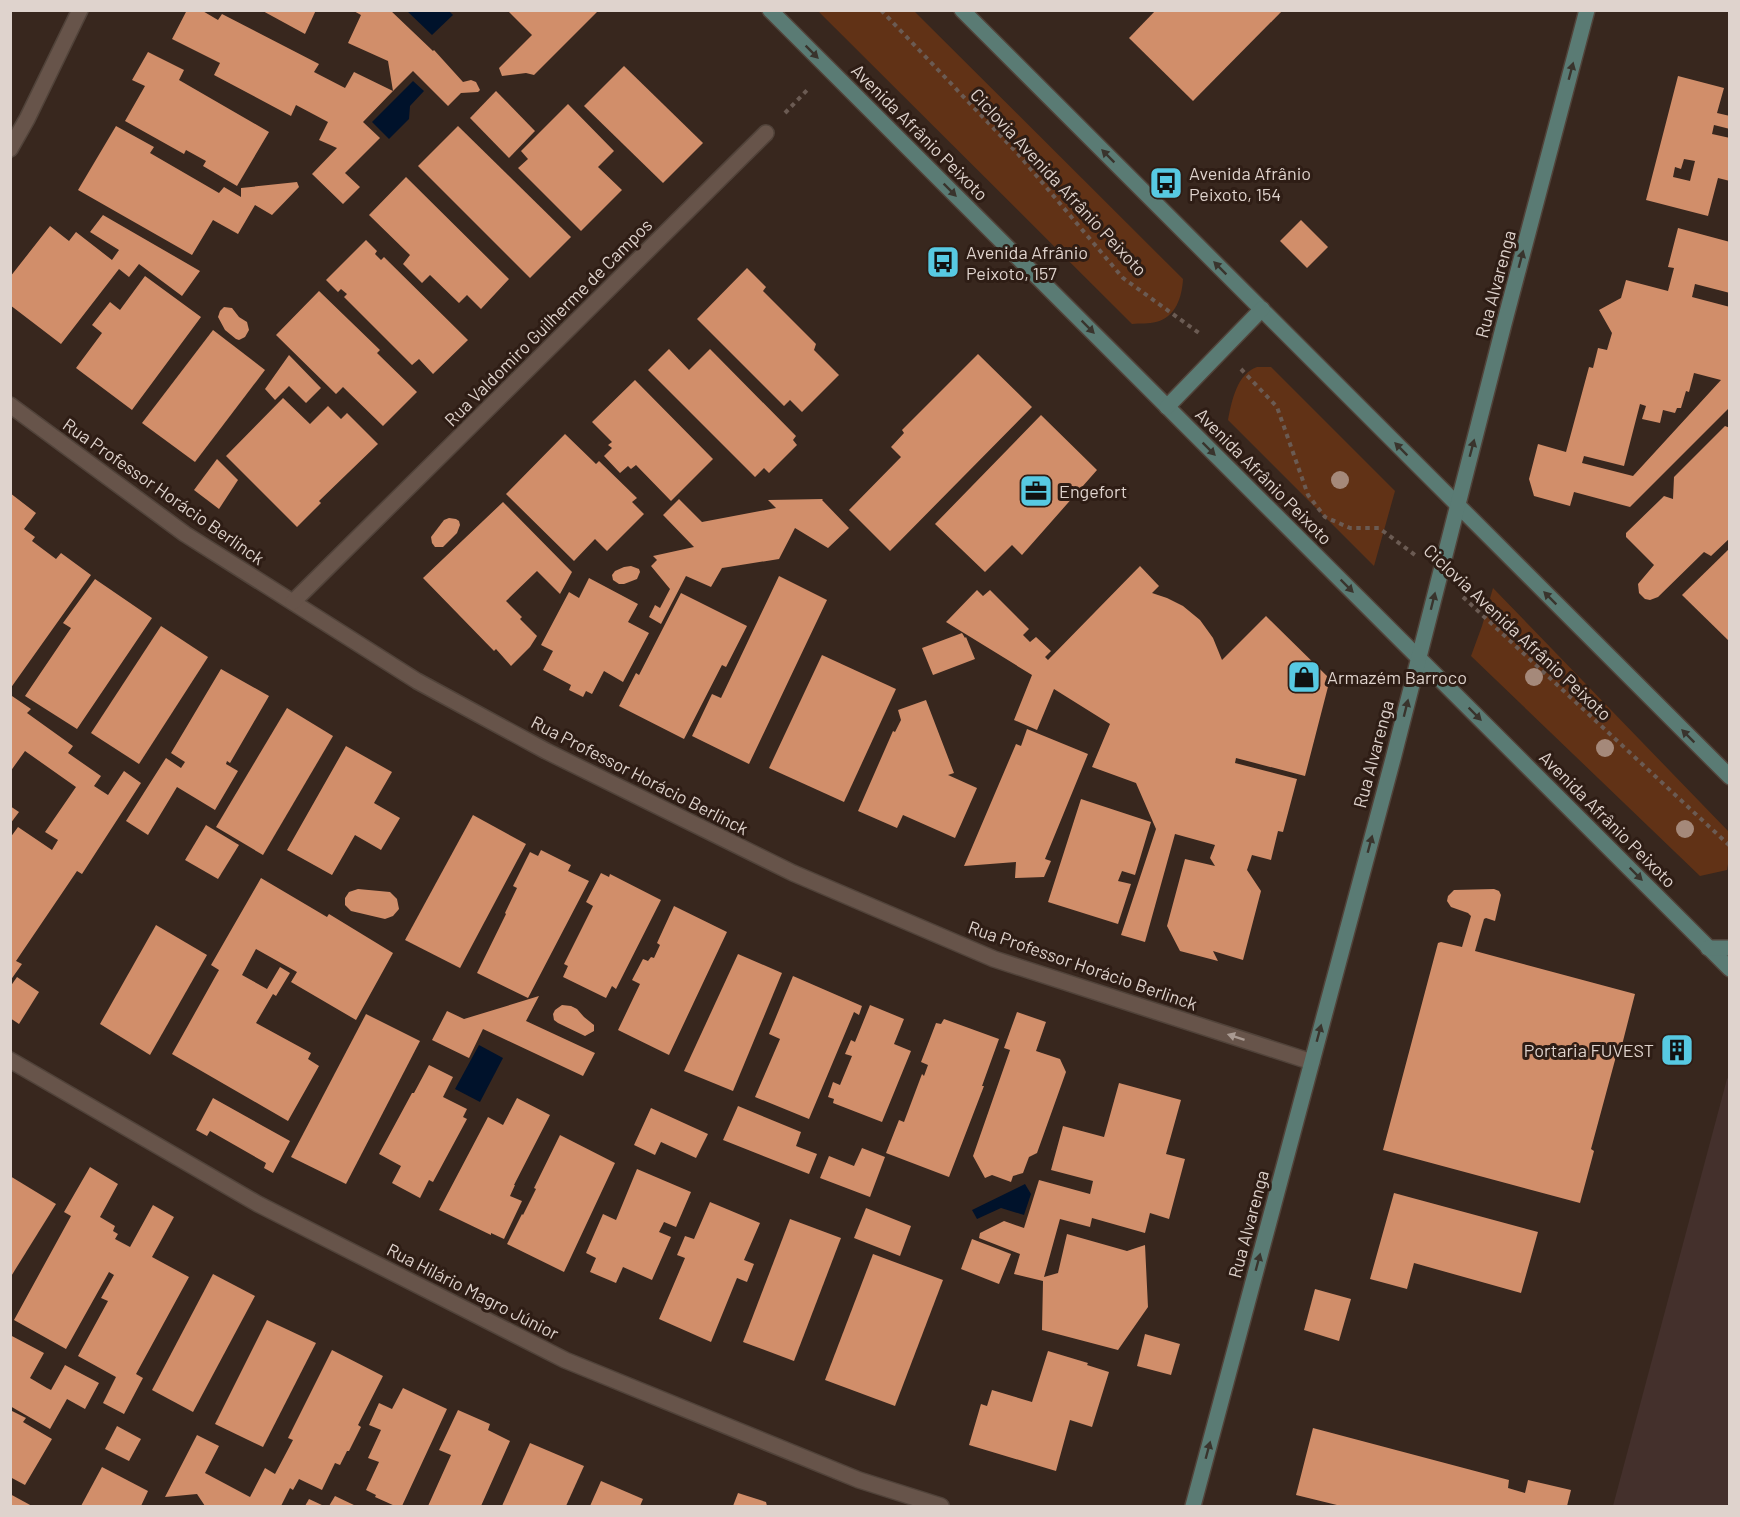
<svg xmlns="http://www.w3.org/2000/svg" width="1740" height="1517" viewBox="0 0 1740 1517" font-family="Barlow,sans-serif">
	<style>
		.education { fill: #44302c }
		.green { fill: #613216 }
		.water { fill: #00122b }
		.building { fill: #d18e6a; fill-rule: evenodd }
		.lines { fill: none; stroke-linecap: round; stroke-linejoin: round }
		.street-casing { stroke: #51433a; stroke-width: 18 }
		.secondary-casing { stroke: #51433a; stroke-width: 18 }
		.path { stroke: #6b5b53; stroke-width: 4; stroke-dasharray: 4.5 4.5; stroke-linecap: butt }
		.street { stroke: #67544a; stroke-width: 15 }
		.secondary { stroke: #5a7b74; stroke-width: 15 }
		.tree { fill: #a5897a }
		.oneway { fill: #39342d }
		.oneway2 { fill: #a99a92 }
		.labels { text-anchor: middle; dominant-baseline: central; stroke-width: 6; stroke-linejoin: round; paint-order: stroke }
		.street-label { font-size: 18px; fill: #dfd3cd; stroke: #2e1d15 }
		.poi-label { font-size: 18px; fill: #dfd3cd; stroke: #2e1d15; text-anchor: start }
	</style>
	<rect width="100%" height="100%" fill="#38271e"/>
	<polygon class="education" points="1729,1077 1729,1506 1613,1506 1727,1079"/>
	<g class="green">
		<path d="M818,11H914L1183,279C1182,297 1176,317 1156,322C1149,324 1140,323 1132,324Z"/>
		<path d="M1257,367H1271L1395,491L1374,566L1228,420C1232,400 1237,374 1257,367Z"/>
		<polygon points="1493,588 1729,832 1729,858 1727,870 1700,876 1471,656 1482,626"/>
	</g>
	<g class="water">
		<polygon points="407,11 449,11 453,15 432,35"/>
		<polygon points="413,81 424,91 410,106 409,119 389,139 372,122"/>
		<polygon points="479,1045 503,1058 480,1102 455,1089"/>
		<polygon points="1025,1184 1031,1194 1024,1215 1001,1208 977,1219 972,1210"/>
	</g>
	<g class="building">
		<polygon points="187,10 201,10 218,20 222,14 319,64 314,72 345,88 354,72 393,91 363,122 380,138 345,173 360,187 343,204 312,174 337,148 319,140 328,122 296,105 291,116 214,75 220,63 172,39"/>
		<polygon points="261,10 316,10 305,34"/>
		<polygon points="352,10 390,10 433,51 434,50 463,82 471,80 476,82 480,90 478,92 461,93 448,106 413,71 393,91 388,61 348,43 361,15"/>
		<polygon points="507,10 599,10 534,75 526,73 502,76 499,68 532,35"/>
		<polygon points="1156,10 1283,10 1193,101 1129,38"/>
		<polygon points="148,52 184,70 179,80 269,132 237,186 203,166 206,161 186,150 184,154 125,121 145,86 132,80"/>
		<polygon points="624,66 703,143 663,183 584,106"/>
		<path d="M1678,76L1724,88L1717,113L1730,116V129L1714,125L1712,134L1730,138V181L1718,178L1708,216L1646,200ZM1684,159L1695,161L1690,181L1673,177L1675,167L1681,169Z"/>
		<polygon points="496,91 535,131 509,158 470,118"/>
		<polygon points="568,104 614,151 598,167 622,190 581,231 518,168 528,159 521,151"/>
		<polygon points="116,126 154,147 150,153 219,193 224,187 241,197 241,188 297,182 299,187 272,215 255,205 238,234 213,220 192,255 78,190"/>
		<polygon points="458,126 571,237 530,278 418,166"/>
		<polygon points="406,177 509,279 481,309 467,295 459,303 430,275 422,283 403,264 410,255 369,215"/>
		<polygon points="103,215 200,271 182,296 139,264 129,277 119,269 61,344 10,305 10,277 50,226 69,241 76,232 112,260 119,250 90,232"/>
		<polygon points="1301,220 1328,247 1307,268 1280,241"/>
		<path d="M1678,228L1730,242V293L1695,284L1692,297L1730,307V407L1630,507L1574,492L1570,506L1534,496L1529,479L1538,444L1566,452L1589,367L1593,368L1598,348L1607,350L1612,333L1599,310L1621,298L1626,280L1668,291L1674,268L1668,267ZM1694,373L1721,380L1633,476L1582,463L1584,456L1624,466L1640,404L1646,406L1642,419L1660,423L1663,410L1675,413L1677,408H1681L1686,391L1689,392Z"/>
		<polygon points="366,240 377,251 375,254 381,260 384,257 468,340 433,374 419,359 412,365 344,297 347,294 341,289 338,292 326,280"/>
		<polygon points="747,268 766,287 763,291 816,344 814,350 839,375 802,412 790,400 784,406 697,319"/>
		<polygon points="145,276 201,317 132,410 76,368 102,333 92,325 110,302 120,310"/>
		<polygon points="319,291 380,350 377,353 417,392 383,426 343,387 336,394 276,335"/>
		<polygon points="224,307 232,308 239,317 247,322 249,330 245,337 239,340 236,339 225,330 218,317 220,311"/>
		<polygon points="213,330 265,370 195,462 142,423"/>
		<polygon points="669,349 689,370 710,349 796,436 793,440 797,445 769,473 764,468 755,477 648,370"/>
		<polygon points="978,354 1032,407 890,551 849,510 901,457 891,447 904,433 902,430"/>
		<polygon points="289,355 321,388 306,403 289,386 275,400 265,389"/>
		<polygon points="635,380 713,459 671,501 636,465 631,469 628,466 620,473 604,456 612,448 608,445 612,442 592,422"/>
		<polygon points="283,398 310,424 328,406 341,419 347,413 378,444 319,501 321,503 297,527 226,456"/>
		<polygon points="1041,415 1097,470 1022,555 1012,545 985,572 935,524"/>
		<polygon points="1725,426 1730,428 1730,538 1711,556 1704,552 1658,597 1650,600 1645,599 1639,593 1638,584 1654,565 1626,537 1626,533 1661,499 1664,496 1673,499 1674,477"/>
		<polygon points="565,434 596,464 599,461 637,498 632,502 644,514 607,551 595,539 574,561 506,494"/>
		<polygon points="217,459 238,480 219,509 194,490"/>
		<polygon points="10,493 36,513 24,529 35,537 32,541 56,559 61,553 91,575 10,689"/>
		<polygon points="679,499 702,522 776,508 768,500 823,499 822,500 849,528 828,548 795,528 779,559 722,568 711,587 686,576 661,624 649,617 655,605 660,608 670,589 651,566 657,560 653,556 694,547 663,515"/>
		<polygon points="503,502 572,572 560,594 537,571 506,601 522,617 520,619 537,636 530,647 511,666 496,649 494,651 423,578"/>
		<polygon points="449,518 456,519 459,521 460,525 457,533 443,547 435,547 432,543 431,537 444,520"/>
		<polygon points="1730,548 1730,642 1682,595"/>
		<polygon points="631,566 639,569 640,572 637,579 624,584 619,584 613,580 612,575 615,571 624,567"/>
		<polygon points="1140,566 1159,586 1152,593 1167,598 1183,606 1200,620 1213,638 1222,660 1266,616 1330,679 1305,776 1236,758 1235,763 1297,779 1283,832 1278,831 1271,860 1252,855 1247,870 1261,891 1243,960 1213,951 1218,961 1180,951 1167,926 1185,859 1215,866 1210,858 1215,845 1175,834 1145,942 1121,935 1156,829 1136,783 1092,767 1110,724 1054,689 1037,730 1014,720 1032,675 946,622 977,590 983,596 990,590 1029,629 1023,635 1030,642 1036,637 1051,651 1045,657 1048,660"/>
		<polygon points="779,576 827,600 749,764 692,736 712,694 721,698"/>
		<polygon points="589,578 638,604 628,622 649,633 623,682 604,671 592,694 586,691 583,697 569,690 571,685 543,670 553,651 541,645 569,592 579,598"/>
		<polygon points="95,579 152,618 77,729 25,696 71,628 63,623"/>
		<polygon points="681,593 747,626 726,667 722,665 684,739 619,706 636,673 639,675"/>
		<polygon points="161,626 208,657 139,764 91,733"/>
		<polygon points="962,633 965,638 966,637 975,659 933,675 922,648"/>
		<polygon points="822,655 896,689 844,802 769,768"/>
		<polygon points="221,669 269,696 230,763 227,761 226,764 238,771 215,810 177,787 148,835 126,821 166,758 181,768 185,762 171,753"/>
		<polygon points="12,696 31,709 27,713 73,746 68,753 101,776 94,786 108,795 124,771 141,783 82,874 77,871 16,961 22,964 10,981 10,838 18,827 52,850 58,840 45,832 76,787 25,751 10,772 10,698"/>
		<polygon points="926,700 954,773 948,775 977,788 955,838 903,815 897,828 858,811 893,731 895,732 901,720 898,710"/>
		<polygon points="287,708 333,736 263,855 216,827"/>
		<polygon points="1027,729 1088,754 1045,859 1051,861 1044,877 1015,878 1016,862 964,866 1016,744 1021,746"/>
		<polygon points="346,746 392,772 374,803 400,818 381,850 355,835 332,875 287,850"/>
		<polygon points="1081,799 1151,822 1135,875 1122,871 1118,881 1131,884 1118,924 1048,902"/>
		<polygon points="10,806 19,812 10,824"/>
		<polygon points="473,815 526,844 460,968 405,940"/>
		<polygon points="206,825 239,845 218,879 185,860"/>
		<polygon points="541,850 571,865 568,871 589,881 528,998 477,973 506,914 505,913 517,888 513,886 530,852 538,856"/>
		<polygon points="601,873 609,877 610,874 661,900 616,989 612,986 606,998 563,977 568,966 564,964 593,906 586,902"/>
		<polygon points="261,878 327,917 329,914 393,953 356,1020 291,982 297,972 256,949 242,975 267,989 280,967 290,973 276,996 273,994 256,1023 311,1053 308,1059 319,1066 288,1121 172,1054 219,970 211,965"/>
		<polygon points="358,889 390,892 397,899 399,909 393,916 385,919 351,911 345,905 345,898 349,892"/>
		<polygon points="1494,889 1499,891 1501,895 1495,921 1486,918 1484,919 1475,951 1635,994 1622,1045 1618,1049 1591,1149 1594,1151 1580,1203 1383,1150 1438,943 1441,942 1462,947 1471,916 1468,913 1451,907 1447,901 1448,896 1454,890"/>
		<polygon points="674,906 727,932 669,1055 618,1030 640,984 632,980 643,959 648,961 651,957 654,958 660,945 657,943"/>
		<polygon points="156,925 207,955 150,1055 100,1024"/>
		<polygon points="738,954 782,973 733,1091 684,1071"/>
		<polygon points="793,976 862,1006 859,1015 854,1012 809,1119 755,1097 780,1039 769,1034"/>
		<polygon points="17,977 39,992 19,1024 10,1018 10,987"/>
		<polygon points="539,996 526,1021 595,1053 583,1076 483,1029 469,1058 432,1040 447,1011 464,1019"/>
		<polygon points="562,1005 571,1006 577,1009 584,1017 594,1025 594,1031 585,1036 558,1023 554,1020 553,1014 555,1010"/>
		<polygon points="870,1005 904,1019 894,1044 911,1051 882,1122 833,1103 834,1099 828,1097 833,1082 840,1085 852,1056 845,1054 851,1040 855,1042"/>
		<polygon points="1017,1012 1046,1022 1036,1051 1060,1059 1066,1072 1037,1153 1029,1157 1023,1173 1013,1176 1011,1182 992,1175 985,1178 973,1156 1010,1050 1004,1048"/>
		<polygon points="366,1014 420,1041 346,1184 291,1157"/>
		<polygon points="944,1019 999,1039 982,1086 984,1086 949,1177 886,1153 899,1120 904,1122 922,1074 924,1076 928,1065 921,1062 936,1023 941,1024"/>
		<polygon points="1670,1035 1690,1041 1683,1063 1664,1058"/>
		<polygon points="429,1065 453,1077 443,1097 467,1109 463,1117 467,1119 433,1182 429,1180 420,1198 392,1183 401,1166 379,1154 412,1093 414,1093"/>
		<polygon points="1119,1083 1181,1100 1166,1154 1185,1159 1169,1219 1150,1213 1145,1233 1092,1218 1090,1227 1060,1219 1044,1277 1058,1273 1067,1234 1127,1251 1145,1245 1148,1307 1118,1350 1042,1330 1043,1281 1014,1274 1020,1254 979,1238 980,1233 1004,1221 1024,1228 1039,1180 1090,1194 1093,1181 1051,1170 1063,1126 1104,1137"/>
		<polygon points="213,1098 290,1141 273,1173 264,1168 266,1163 210,1131 207,1136 196,1130"/>
		<polygon points="517,1098 550,1115 514,1185 515,1185 510,1196 522,1201 504,1239 491,1233 491,1235 439,1210 488,1117 503,1125"/>
		<polygon points="738,1106 801,1132 796,1146 817,1154 809,1174 723,1140"/>
		<polygon points="651,1108 708,1134 696,1158 661,1142 655,1155 634,1145"/>
		<polygon points="560,1135 615,1163 564,1272 507,1244 522,1214 523,1215 536,1189 534,1188"/>
		<polygon points="862,1148 885,1157 870,1197 820,1178 829,1156 854,1166"/>
		<polygon points="90,1167 118,1184 100,1217 115,1226 113,1231 118,1234 115,1239 130,1247 153,1205 174,1217 152,1257 189,1277 136,1374 143,1378 124,1414 103,1403 116,1377 78,1356 108,1301 101,1298 114,1275 109,1272 66,1349 14,1320 71,1216 64,1212"/>
		<polygon points="637,1169 691,1192 676,1227 664,1222 659,1232 671,1237 652,1280 623,1267 616,1283 590,1272 596,1258 586,1253 603,1214 616,1220"/>
		<polygon points="10,1176 56,1204 10,1278"/>
		<polygon points="1394,1193 1538,1232 1521,1293 1414,1263 1407,1289 1370,1279"/>
		<polygon points="710,1202 760,1223 744,1260 754,1264 747,1282 737,1278 711,1342 659,1319 685,1258 677,1255 685,1236 694,1239"/>
		<polygon points="866,1208 911,1226 900,1256 854,1238"/>
		<polygon points="790,1219 841,1238 794,1361 743,1342"/>
		<polygon points="972,1239 1011,1254 999,1284 961,1269"/>
		<polygon points="873,1254 943,1280 895,1406 825,1380"/>
		<polygon points="213,1274 255,1296 193,1412 152,1390"/>
		<polygon points="1315,1289 1351,1299 1339,1341 1304,1330"/>
		<polygon points="267,1320 316,1343 263,1447 215,1424"/>
		<polygon points="1145,1334 1180,1344 1171,1375 1137,1366"/>
		<polygon points="10,1335 44,1353 30,1378 47,1388 51,1390 65,1365 99,1383 85,1409 67,1399 50,1429 10,1406"/>
		<polygon points="332,1350 383,1376 358,1425 361,1427 349,1451 347,1451 340,1465 335,1463 322,1490 299,1479 293,1490 290,1488 281,1506 205,1506 197,1494 165,1497 197,1435 219,1446 205,1473 250,1497 265,1468 275,1474 293,1440 288,1438"/>
		<polygon points="1048,1351 1088,1363 1087,1365 1109,1372 1092,1427 1070,1420 1056,1471 969,1445 981,1404 987,1406 992,1390 1032,1402"/>
		<polygon points="403,1388 447,1409 402,1506 395,1506 375,1497 376,1495 366,1490 379,1462 368,1458 381,1430 369,1425 379,1403 392,1409"/>
		<polygon points="10,1410 26,1418 23,1422 52,1439 25,1485 10,1477"/>
		<polygon points="458,1410 490,1424 488,1430 510,1441 481,1506 428,1506 451,1455 439,1450"/>
		<polygon points="117,1426 141,1439 129,1461 105,1449"/>
		<polygon points="1313,1428 1509,1480 1508,1488 1525,1493 1528,1480 1571,1490 1567,1506 1341,1506 1296,1495"/>
		<polygon points="530,1443 584,1466 566,1506 502,1506"/>
		<polygon points="102,1467 148,1491 141,1506 81,1506"/>
		<polygon points="601,1481 643,1499 640,1506 590,1506"/>
		<polygon points="738,1493 766,1502 767,1506 733,1506"/>
		<polygon points="10,1494 32,1506 10,1506"/>
		<polygon points="335,1496 356,1506 329,1506"/>
		<polygon points="309,1499 324,1506 305,1506"/>
	</g>
	<g class="lines">
		<g class="street-casing">
			<g id="street">
				<polyline points="10,149 27,119 80,10"/>
				<polyline points="10,405 185,534 417,681 546,751 793,873 994,959 1312,1062"/>
				<polyline points="293,602 766,133"/>
				<polyline points="10,1060 258,1204 565,1360 859,1480 941,1506"/>
			</g>
		</g>
		<g class="secondary-casing">
			<g id="secondary">
				<polyline points="770,10 1730,969"/>
				<polyline points="962,10 1730,777"/>
				<polyline points="1167,407 1262,309"/>
				<polyline points="1708,948 1730,948"/>
				<polyline points="1193,1506 1393,759 1504,324 1587,10"/>
			</g>
		</g>
		<g class="path">
			<polyline points="881,10 1018,154 1123,278 1199,333"/>
			<polyline points="785,113 809,88"/>
			<polyline points="1241,369 1277,407 1308,495 1325,517 1350,528 1379,528 1415,555"/>
			<polyline points="1463,597 1730,846"/>
		</g>
		<use href="#street" class="street"/>
		<use href="#secondary" class="secondary"/>
	</g>
	<g class="tree">
		<circle cx="1340" cy="480" r="9"/>
		<circle cx="1534" cy="677" r="9"/>
		<circle cx="1605" cy="748" r="9"/>
		<circle cx="1685" cy="829" r="9"/>
	</g>
	<defs><path id="oneway-solid" d="M-6-.8H1V-3.2L6.5 0L1 3.2V.8H-6Z" transform="scale(1.5)"/></defs>
	<g class="oneway">
		<use href="#oneway-solid" transform="translate(812 52) rotate(45)"/>
		<use href="#oneway-solid" transform="translate(1571 71) rotate(-75)"/>
		<use href="#oneway-solid" transform="translate(1108 156) rotate(-135)"/>
		<use href="#oneway-solid" transform="translate(950 190) rotate(45)"/>
		<use href="#oneway-solid" transform="translate(1521 259) rotate(-75)"/>
		<use href="#oneway-solid" transform="translate(1220 268) rotate(-135)"/>
		<use href="#oneway-solid" transform="translate(1088 327) rotate(45)"/>
		<use href="#oneway-solid" transform="translate(1472 448) rotate(-75)"/>
		<use href="#oneway-solid" transform="translate(1209 449) rotate(45)"/>
		<use href="#oneway-solid" transform="translate(1401 449) rotate(-135)"/>
		<use href="#oneway-solid" transform="translate(1347 586) rotate(45)"/>
		<use href="#oneway-solid" transform="translate(1550 598) rotate(-135)"/>
		<use href="#oneway-solid" transform="translate(1433 601) rotate(-76)"/>
		<use href="#oneway-solid" transform="translate(1406 708) rotate(-76)"/>
		<use href="#oneway-solid" transform="translate(1475 714) rotate(45)"/>
		<use href="#oneway-solid" transform="translate(1688 736) rotate(-135)"/>
		<use href="#oneway-solid" transform="translate(1370 844) rotate(-75)"/>
		<use href="#oneway-solid" transform="translate(1636 874) rotate(45)"/>
		<use href="#oneway-solid" transform="translate(1319 1033) rotate(-75)"/>
		<use href="#oneway-solid" transform="translate(1258 1262) rotate(-75)"/>
		<use href="#oneway-solid" transform="translate(1208 1450) rotate(-75)"/>
	</g>
	<use class="oneway2" href="#oneway-solid" transform="translate(1236 1037) rotate(-162)"/>
	<defs>
		<g id="bus-square" transform="scale(1.725)"><rect x="-9" y="-9" width="18" height="18" rx="4" fill="#57c9e2" stroke="#2e1d15"/><path d="M-5-6H5V4H4V6H2V4H-2V6H-4V4H-5ZM-3.5-4V0h7V-4ZM-3.5 1.2v1.5H-2V1.2ZM2 1.2v1.5H3.5V1.2Z" fill="#111"/></g>
		<g id="office-square" transform="scale(1.725)"><rect x="-9" y="-9" width="18" height="18" rx="4" fill="#57c9e2" stroke="#2e1d15"/><path d="M-6-3h4V-5.5h4V-3h4V5H-6ZM-1-4.5V-3h2v-1.5ZM-6 0V1H6V0Z" fill="#111"/></g>
		<g id="shop-square" transform="scale(1.725)"><rect x="-9" y="-9" width="18" height="18" rx="4" fill="#57c9e2" stroke="#2e1d15"/><path d="M-5-2.5h2.3a2.7 3.5 0 0 1 5.4 0H5L5.5 6h-11ZM-1.5-2.5h3a1.5 2.3 0 0 0-3 0Z" fill="#111"/></g>
		<g id="building-square" transform="scale(1.725)"><rect x="-9" y="-9" width="18" height="18" rx="4" fill="#57c9e2" stroke="#2e1d15"/><path d="M-4-6H4V6H1V3H-1V6H-4ZM-2.5-4.3h1.7v1.8h-1.7ZM.8-4.3h1.7v1.8H.8ZM-2.5-1h1.7V.8h-1.7ZM.8-1h1.7V.8H.8Z" fill="#111"/></g>
	</defs>
	<g fill-rule="evenodd">
		<use href="#bus-square" x="1166" y="183"/>
		<use href="#bus-square" x="943" y="262"/>
		<use href="#office-square" x="1036" y="491"/>
		<use href="#shop-square" x="1304" y="677"/>
		<use href="#building-square" x="1677" y="1050"/>
	</g>
	<g class="labels">
		<g class="street-label">
			<text transform="translate(920 132) rotate(45)">Avenida Afrânio Peixoto</text>
			<text transform="translate(1059 182) rotate(47)">Ciclovia Avenida Afrânio Peixoto</text>
			<text transform="translate(1495 284) rotate(-75)">Rua Alvarenga</text>
			<text transform="translate(548 322) rotate(-45)">Rua Valdomiro Guilherme de Campos</text>
			<text transform="translate(1264 476) rotate(45)">Avenida Afrânio Peixoto</text>
			<text transform="translate(164 491) rotate(35)">Rua Professor Horácio Berlinck</text>
			<text transform="translate(1518 632) rotate(43)">Ciclovia Avenida Afrânio Peixoto</text>
			<text transform="translate(1373 754) rotate(-75)">Rua Alvarenga</text>
			<text transform="translate(640 775) rotate(27)">Rua Professor Horácio Berlinck</text>
			<text transform="translate(1608 819) rotate(45)">Avenida Afrânio Peixoto</text>
			<text transform="translate(1083 965) rotate(19)">Rua Professor Horácio Berlinck</text>
			<text transform="translate(1248 1224) rotate(-75)">Rua Alvarenga</text>
			<text transform="translate(473 1291) rotate(27)">Rua Hilário Magro Júnior</text>
		</g>
		<g class="poi-label">
			<text x="1189" y="173">Avenida Afrânio<tspan x="1189" dy="21">Peixoto, 154</tspan></text>
			<text x="966" y="252">Avenida Afrânio<tspan x="966" dy="21">Peixoto, 157</tspan></text>
			<text x="1059" y="491">Engefort</text>
			<text x="1327" y="677">Armazém Barroco</text>
			<text x="1654" y="1050" text-anchor="end">Portaria FUVEST</text>
		</g>
	</g>
	<rect width="1740" height="1517" fill="none" stroke="#dfd3cd" stroke-width="24"/>
</svg>
